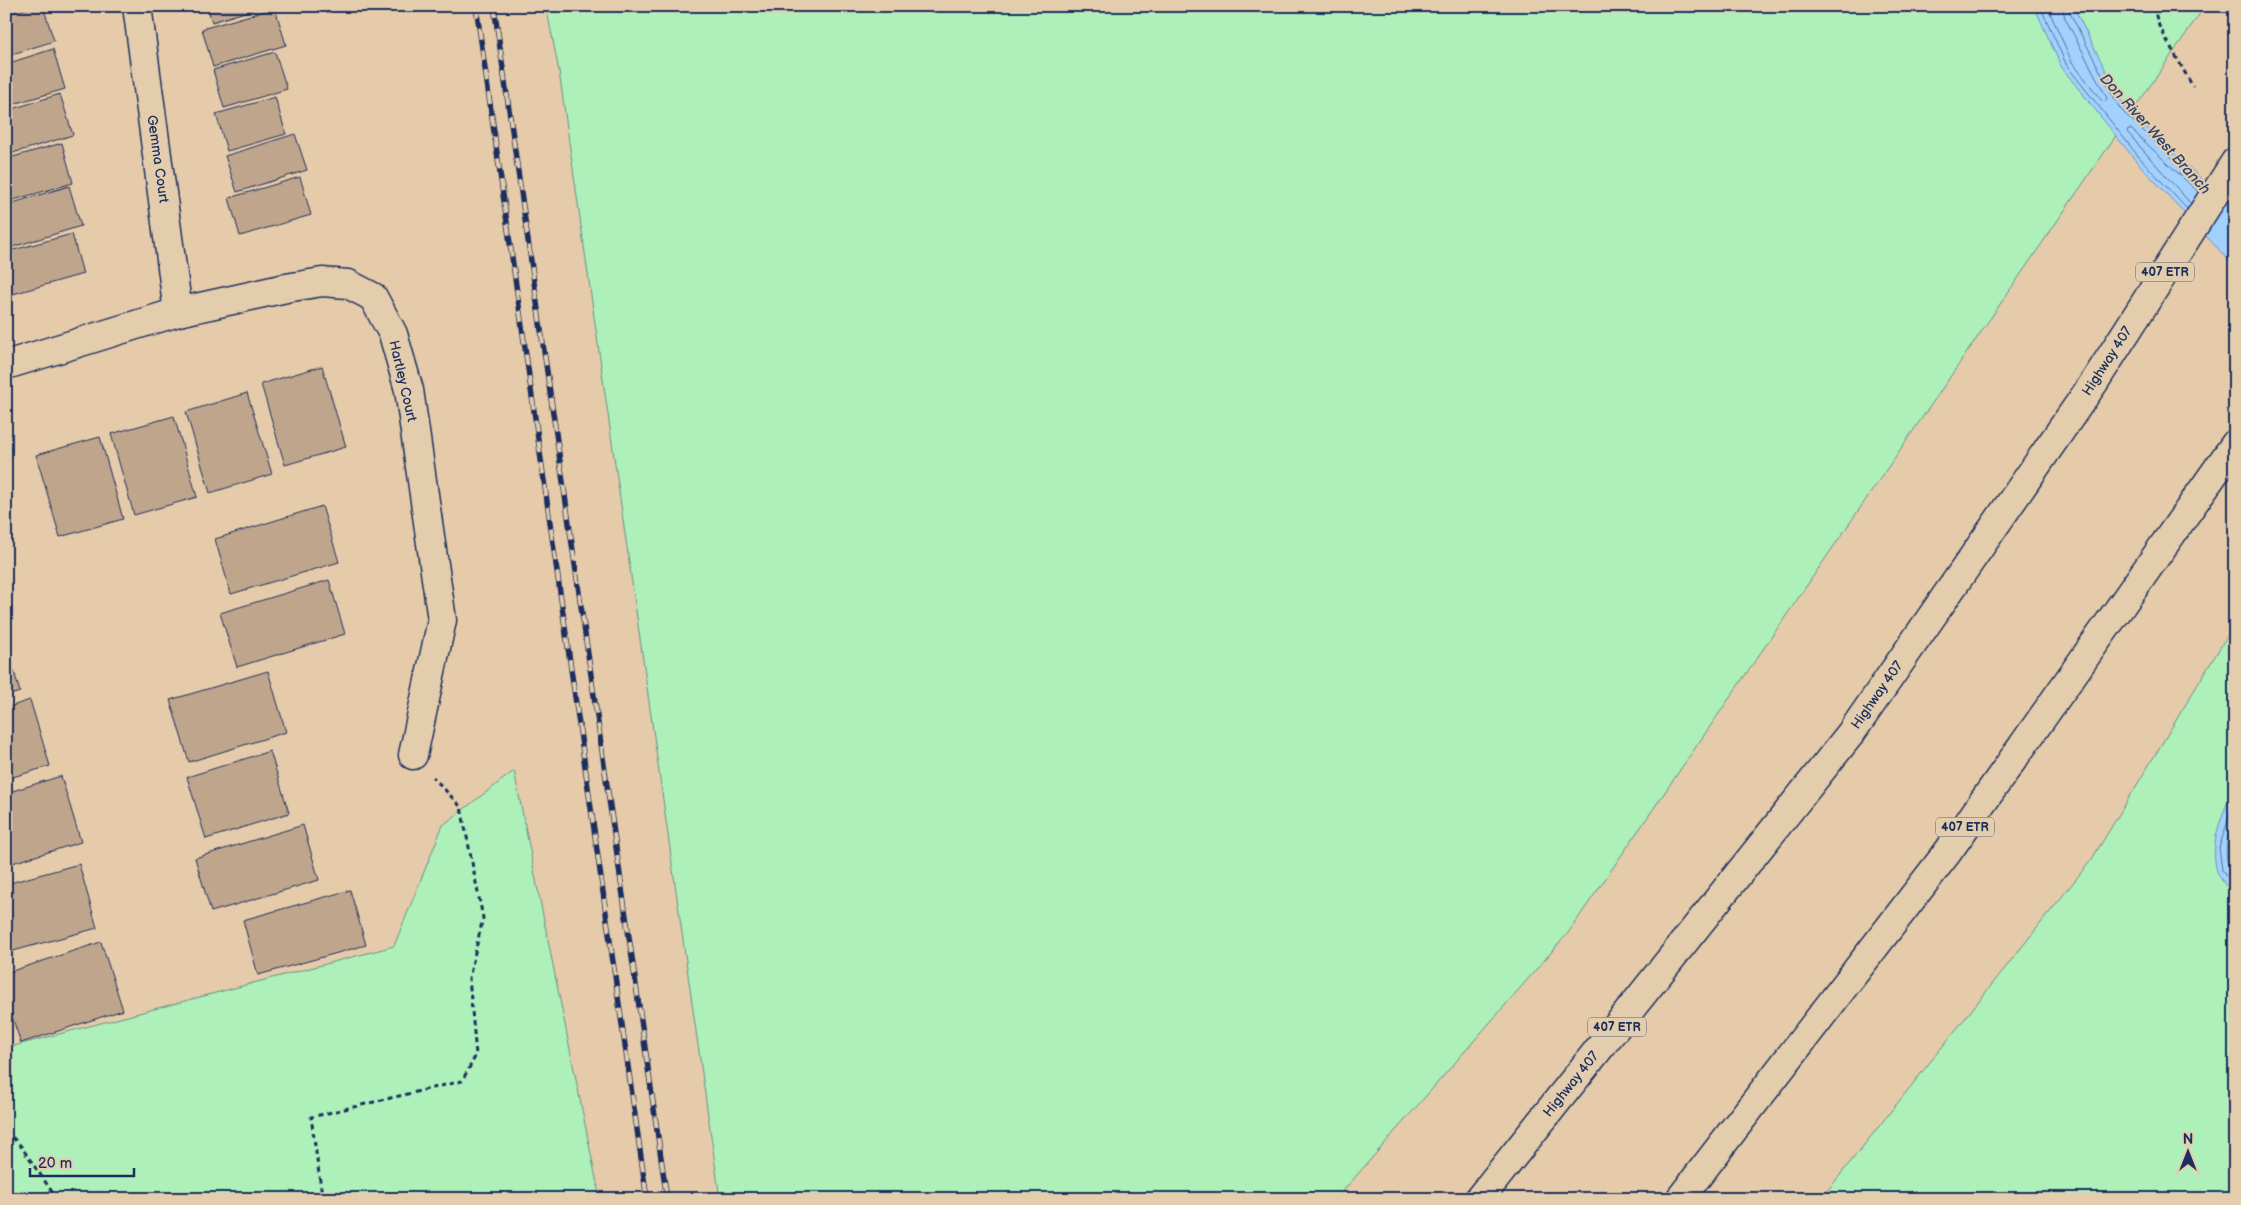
<svg xmlns="http://www.w3.org/2000/svg" width="2241" height="1205" viewBox="0 0 2241 1205" font-family="'Balsamiq Sans',sans-serif">
	<style>
		.green { fill: #aef0b9; stroke: #64908c }
		.water { fill: #a3d1fe; stroke: #6d90be }
		.lines { fill: none; stroke-linecap: round; stroke-linejoin: round }
		.shore { stroke: #51709e; stroke-width: 1 }
		.building { fill: #c0a58d; stroke: #1b2f5e }
		.minor-casing { stroke: #1b2f5e; stroke-width: 31 }
		.motorway-casing { stroke: #1b2f5e; stroke-width: 31 }
		.path { stroke: #1b2f5e; stroke-width: 3; stroke-dasharray: 5 4; stroke-linecap: butt }
		.minor { stroke: #e4cdad; stroke-width: 28 }
		.motorway { stroke: #e4cdad; stroke-width: 28 }
		.rail-casing { stroke: #1b2f5e; stroke-width: 5.5 }
		.rail { stroke: #e4cdad; stroke-width: 4; stroke-dasharray: 11; stroke-linecap: butt }
		.labels { text-anchor: middle; dominant-baseline: central; stroke-width: 4; stroke-linejoin: round; paint-order: stroke }
		.shield { fill: #e4cdad; stroke: #575e76; stroke-width: 1 }
		.shield-label { font-size: 12px; font-weight: bold; fill: #1b2f5e }
		.street-label { font-size: 14px; fill: #1b2f5e; stroke: #e4cdad }
		.water-label { font-size: 15px; font-style: italic; fill: #293f6e; stroke: #e4cdad }
	</style>
	<rect width="100%" height="100%" fill="#e5cba9"/>
	<filter id="ink" filterUnits="userSpaceOnUse"><feTurbulence type="fractalNoise" baseFrequency=".02" numOctaves="2"/><feDisplacementMap in="SourceGraphic" scale="10" xChannelSelector="R" yChannelSelector="G"/><feConvolveMatrix kernelMatrix="1 2 1 2 8 2 1 2 1" color-interpolation-filters="sRGB"/></filter>
	<g filter="url(#ink)">
		<g class="green">
			<polygon points="546,6 2205,6 1568,933 1336,1199 720,1199 559,71"/>
			<polygon points="2235,623 2235,1199 1821,1199 2092,859"/>
			<polygon points="514,771 600,1199 6,1199 6,1048 394,946 443,825"/>
		</g>
		<g class="water">
			<polygon points="2034,6 2073,6 2124,106 2235,211 2235,267 2136,161 2062,68"/>
			<path d="M2235,788V897C2229,889 2220,880 2217,871C2209,844 2222,812 2235,788Z"/>
		</g>
		<g class="lines">
			<g class="shore">
				<polyline points="2040,6 2067,66 2139,157 2187,209"/>
				<polyline points="2047,6 2072,62 2102,101 2105,102 2107,98 2065,18 2062,6"/>
				<polyline points="2068,6 2071,15 2120,109 2202,186"/>
				<polyline points="2191,204 2127,132 2128,129 2131,129 2198,192"/>
				<polyline points="2235,799 2219,848 2222,870 2235,888"/>
				<path d="M2235,817C2227,840 2220,855 2235,877"/>
			</g>
		</g>
		<g class="building">
			<polygon points="6,6 23,6 6,11"/>
			<polygon points="34,6 43,6 54,41 6,56 6,15"/>
			<polygon points="207,6 265,6 212,22"/>
			<polygon points="275,8 286,45 213,67 202,29"/>
			<polygon points="53,49 65,89 6,106 6,64"/>
			<polygon points="275,52 287,89 224,108 213,70"/>
			<polygon points="60,94 73,135 6,155 6,111"/>
			<polygon points="275,97 286,134 227,151 216,114"/>
			<polygon points="295,134 307,170 237,192 225,156"/>
			<polygon points="62,143 73,183 6,202 6,159"/>
			<polygon points="300,177 311,215 240,236 229,198"/>
			<polygon points="69,186 81,226 6,249 6,205"/>
			<polygon points="72,234 83,274 6,296 6,252"/>
			<polygon points="322,366 346,447 285,465 261,384"/>
			<polygon points="247,393 272,474 210,493 186,412"/>
			<polygon points="174,416 197,497 134,515 111,434"/>
			<polygon points="100,437 123,519 60,537 36,455"/>
			<polygon points="322,506 339,562 231,594 215,539"/>
			<polygon points="329,580 345,634 237,667 220,613"/>
			<polygon points="6,644 20,692 6,696"/>
			<polygon points="268,671 286,732 189,762 170,700"/>
			<polygon points="30,700 50,766 6,779 6,708"/>
			<polygon points="270,751 289,813 206,839 187,777"/>
			<polygon points="61,776 81,842 6,865 6,793"/>
			<polygon points="303,825 319,880 211,912 195,858"/>
			<polygon points="79,864 97,928 6,953 6,884"/>
			<polygon points="350,890 366,945 258,975 243,920"/>
			<polygon points="101,942 123,1010 21,1043 6,999 6,973"/>
		</g>
		<g class="lines">
			<g class="minor-casing">
				<g id="minor">
					<polyline points="137,6 178,312"/>
					<polyline points="6,365 178,312 286,288 322,282 348,284 373,297 393,334 409,390 442,620 413,755"/>
				</g>
			</g>
			<g class="motorway-casing">
				<g id="motorway">
					<polyline points="1479,1199 1851,733 2095,381 2235,162"/>
					<polyline points="1680,1199 1947,853 2235,444"/>
				</g>
			</g>
			<g class="path">
				<polyline points="2153,6 2159,26 2193,87"/>
				<polyline points="6,1131 20,1145 57,1199"/>
				<polyline points="320,1199 322,1195 311,1117 462,1081 476,1055 469,978 483,918 461,807 433,777"/>
			</g>
			<use href="#minor" class="minor"/>
			<use href="#motorway" class="motorway"/>
			<g class="rail-casing">
				<g id="rail">
					<polyline points="476,6 647,1199"/>
					<polyline points="494,6 667,1199"/>
				</g>
			</g>
			<use href="#rail" class="rail"/>
		</g>
	</g>
	<g class="labels">
		<g class="shield">
			<rect x="2136" y="262.5" width="58" height="19" rx="4"/>
			<rect x="1936" y="817.5" width="58" height="19" rx="4"/>
			<rect x="1588" y="1017.5" width="58" height="19" rx="4"/>
		</g>
		<g class="shield-label">
			<text x="2165" y="272">407 ETR</text>
			<text x="1965" y="827">407 ETR</text>
			<text x="1617" y="1027">407 ETR</text>
		</g>
		<g class="street-label">
			<text transform="translate(158 159) rotate(82)">Gemma Court</text>
			<text transform="translate(2107 361) rotate(-57)">Highway 407</text>
			<text transform="translate(403 381) rotate(77)">Hartley Court</text>
			<text transform="translate(1877 695) rotate(-55)">Highway 407</text>
			<text transform="translate(1571 1084) rotate(-51)">Highway 407</text>
		</g>
		<g class="water-label">
			<text transform="translate(2155 134) rotate(48)">Don River West Branch</text>
		</g>
	</g>
	<rect width="2241" height="1205" fill="none" stroke="#e4cdad" stroke-width="25"/>
	<rect x="12" y="12" width="2216" height="1180" fill="none" stroke="#1b2f5e" stroke-width="2" filter="url(#ink)"/>
	<g transform="translate(2188 1152)" stroke="#e4cdad" stroke-width="4" paint-order="stroke">
	<path d="M0-4L9 19L0 12L-9 19Z" fill="#1b2f5e"/>
	<text y="-8" font-size="14" font-weight="bold" text-anchor="middle" fill="#1b2f5e">N</text>
	</g>
	<path d="M30 1168v8h104v-8" fill="none" stroke="#1b2f5e" stroke-width="2.5"/>
	<text x="38" y="1168" font-size="15" fill="#1b2f5e" stroke="#e4cdad" stroke-width="4" paint-order="stroke">20 m</text>
</svg>
